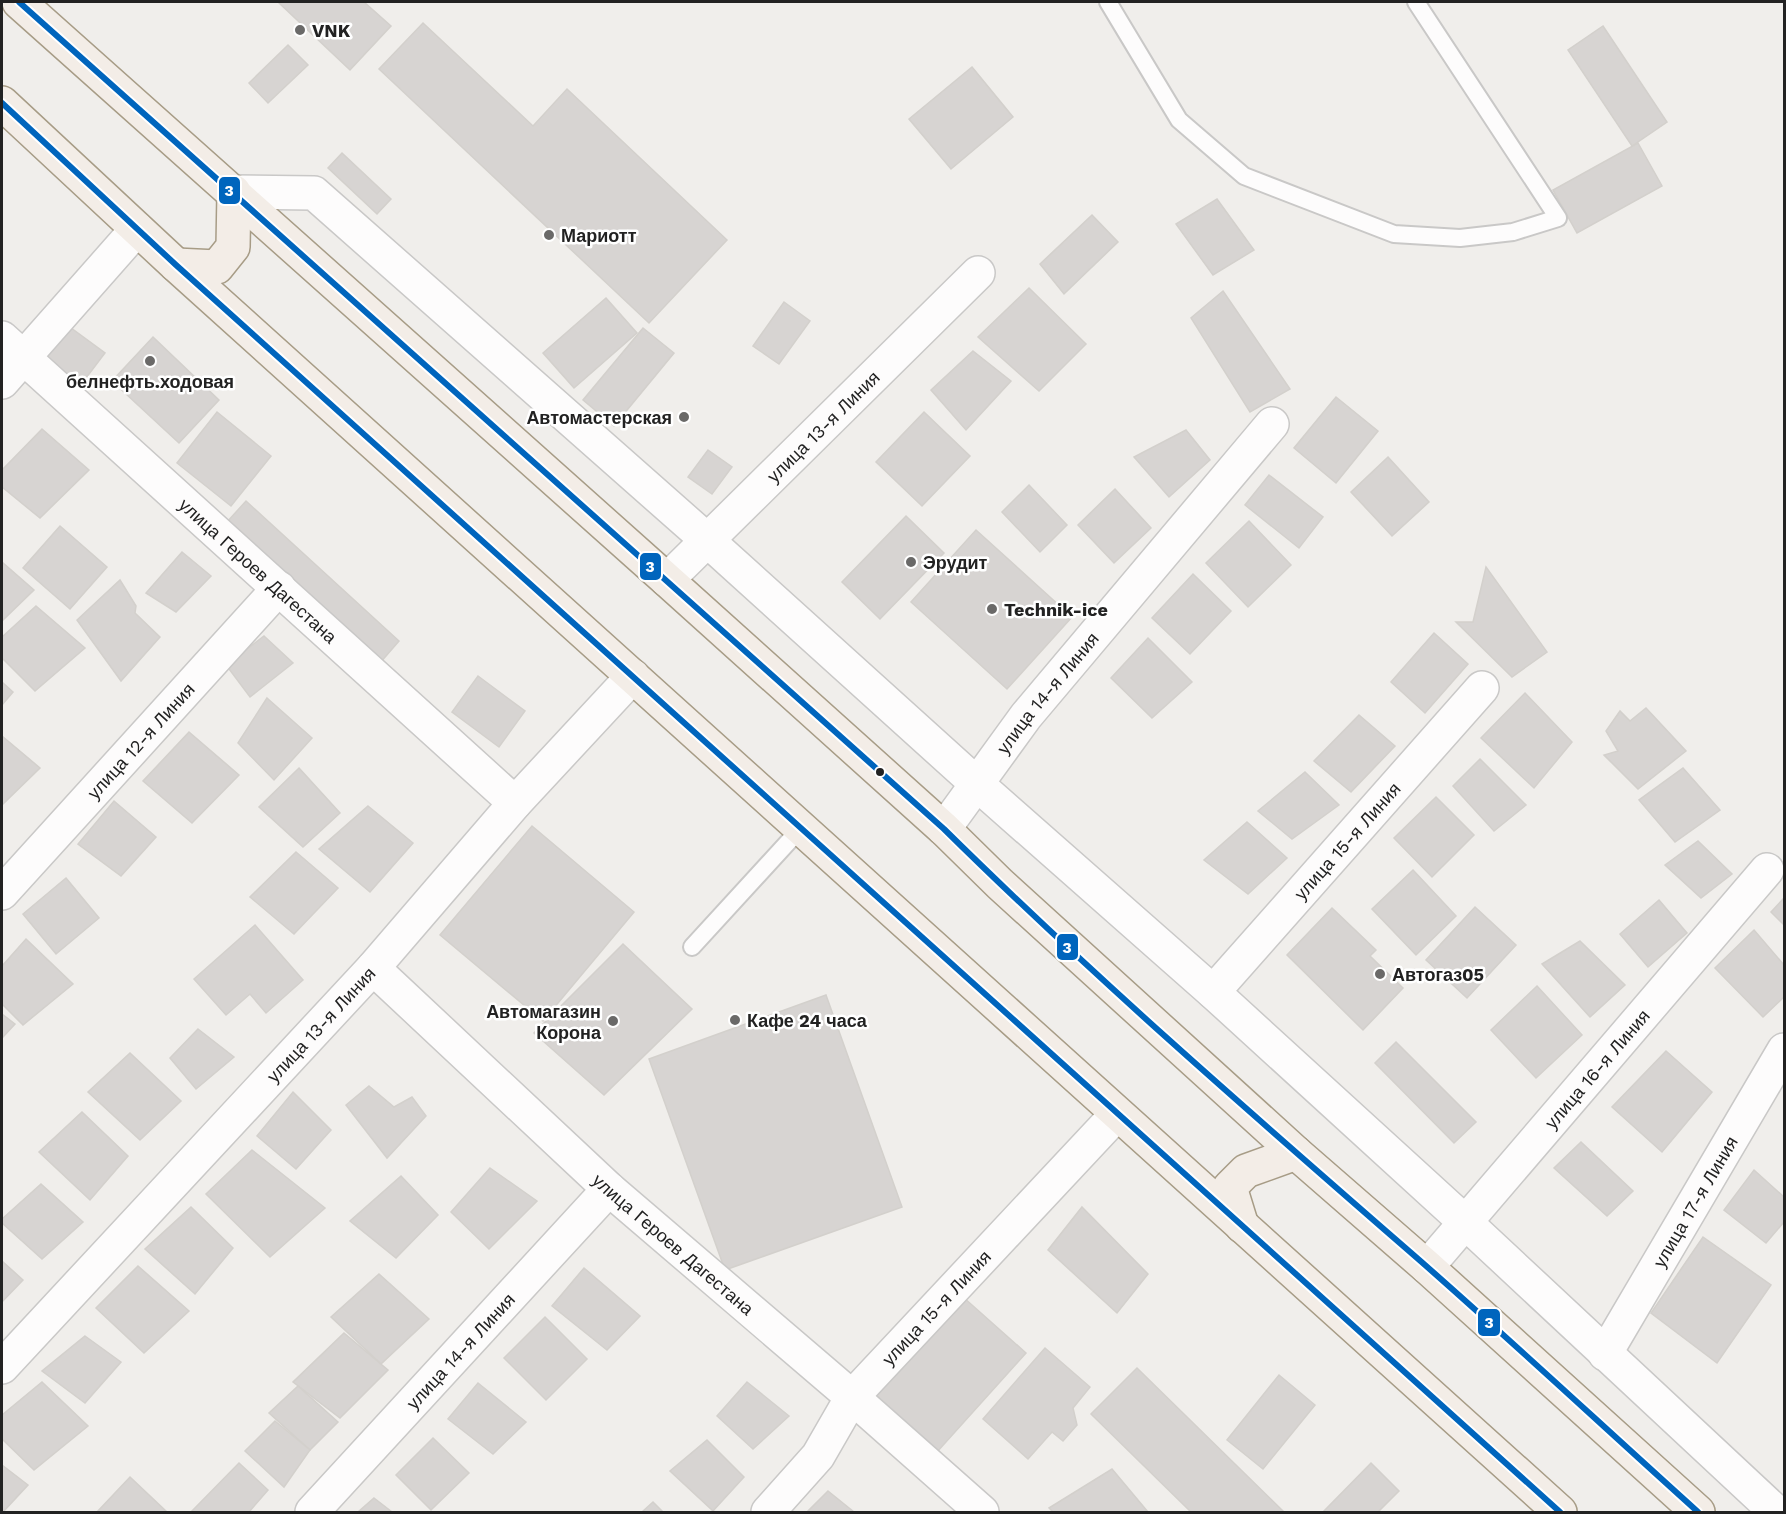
<svg xmlns="http://www.w3.org/2000/svg" width="1786" height="1514" viewBox="0 0 1786 1514" font-family="'Work Sans',sans-serif">
	<style>
		.building { fill: #d7d4d2; stroke: #d3d0cc; stroke-width: 1.5 }
		.lines { fill: none; stroke-linecap: round; stroke-linejoin: round }
		.service-casing { stroke: #c9c8c7; stroke-width: 20 }
		.minor-casing { stroke: #c9c8c7; stroke-width: 36 }
		.primary-casing { stroke: #a79c86; stroke-width: 36 }
		.service { stroke: #fdfcfc; stroke-width: 16 }
		.minor { stroke: #fdfcfc; stroke-width: 33 }
		.primary { stroke: #f3ede7; stroke-width: 33 }
		.bus-1-casing { stroke: #fff; stroke-width: 10 }
		.bus-1 { stroke: #0065bd; stroke-width: 6 }
		.poi-dot { fill: #6a6968; stroke: #fff; stroke-width: 2 }
		.bus-dot { fill: #222; stroke: #fff; stroke-width: 2 }
		.labels { text-anchor: middle; dominant-baseline: central; stroke-width: 5; stroke-linejoin: round; paint-order: stroke }
		.poi-label { font-size: 18px; font-weight: bold; fill: #222; stroke: #fff; text-anchor: start }
		.street-label { font-size: 18px; fill: #222; stroke: #fff }
		.line-badge { stroke: #fff; stroke-width: 2 }
		.badge-label { font-size: 16px; text-anchor: middle; font-weight: bold; fill: #fff }
	</style>
	<rect width="100%" height="100%" fill="#f0eeeb"/>
	<g class="building">
		<polygon points="278,2 364,2 391,26 350,70"/>
		<polygon points="423,23 533,126 567,89 727,240 649,323 379,69"/>
		<polygon points="1603,26 1667,122 1632,146 1568,50"/>
		<polygon points="288,45 308,65 268,103 249,83"/>
		<polygon points="972,67 1013,117 951,169 909,119"/>
		<polygon points="1638,143 1662,186 1577,233 1553,190"/>
		<polygon points="342,153 391,199 377,214 328,168"/>
		<polygon points="1217,199 1254,250 1213,275 1176,224"/>
		<polygon points="1092,215 1118,242 1064,294 1040,264"/>
		<polygon points="1029,288 1086,344 1039,391 978,337"/>
		<polygon points="1223,291 1290,389 1250,412 1191,318"/>
		<polygon points="606,298 637,333 574,388 543,353"/>
		<polygon points="784,302 810,321 779,364 753,346"/>
		<polygon points="63,322 105,353 77,390 36,358"/>
		<polygon points="643,328 674,353 614,426 583,400"/>
		<polygon points="153,337 219,400 179,443 112,381"/>
		<polygon points="973,351 1011,381 966,430 931,390"/>
		<polygon points="1336,397 1378,431 1336,483 1294,448"/>
		<polygon points="217,412 271,456 231,506 177,463"/>
		<polygon points="924,412 970,456 922,506 876,462"/>
		<polygon points="42,429 89,470 40,518 2,487 2,470"/>
		<polygon points="1186,430 1210,460 1169,497 1134,457"/>
		<polygon points="708,450 732,467 712,494 688,477"/>
		<polygon points="1388,457 1429,502 1392,536 1351,492"/>
		<polygon points="1269,475 1323,517 1299,548 1245,505"/>
		<polygon points="1029,485 1067,525 1040,552 1002,512"/>
		<polygon points="1115,489 1151,528 1114,563 1078,525"/>
		<polygon points="246,501 399,641 380,663 227,522"/>
		<polygon points="906,516 944,553 880,619 842,582"/>
		<polygon points="1249,521 1291,565 1248,607 1206,563"/>
		<polygon points="60,526 107,567 70,609 23,568"/>
		<polygon points="976,530 1072,617 1007,689 911,602"/>
		<polygon points="182,552 211,576 176,612 146,593"/>
		<polygon points="2,562 34,590 2,621"/>
		<polygon points="1486,567 1547,652 1512,677 1456,622 1473,622"/>
		<polygon points="1193,574 1231,611 1190,654 1152,618"/>
		<polygon points="120,580 136,606 135,613 160,637 121,681 77,620"/>
		<polygon points="36,606 85,648 35,691 2,658 2,637"/>
		<polygon points="1434,633 1468,664 1425,713 1391,682"/>
		<polygon points="264,636 293,663 250,697 226,665"/>
		<polygon points="1148,638 1192,682 1152,718 1111,678"/>
		<polygon points="478,676 525,711 499,747 452,712"/>
		<polygon points="2,682 13,692 2,705"/>
		<polygon points="1525,693 1572,742 1534,788 1481,738"/>
		<polygon points="267,698 312,738 274,780 238,743"/>
		<polygon points="1646,708 1686,751 1638,789 1604,755 1618,751 1606,731 1620,711 1630,721"/>
		<polygon points="1359,715 1395,746 1351,792 1314,761"/>
		<polygon points="189,732 239,775 192,823 143,781"/>
		<polygon points="2,736 40,768 2,805"/>
		<polygon points="1480,759 1526,805 1494,831 1453,786"/>
		<polygon points="299,768 340,813 303,847 259,807"/>
		<polygon points="1683,768 1720,810 1675,842 1639,800"/>
		<polygon points="1305,772 1339,805 1292,839 1258,811"/>
		<polygon points="1436,797 1474,835 1432,877 1394,838"/>
		<polygon points="114,801 156,837 121,876 78,844"/>
		<polygon points="368,806 413,843 370,892 319,849"/>
		<polygon points="1247,822 1287,858 1248,894 1204,860"/>
		<polygon points="532,826 634,912 543,1021 440,935"/>
		<polygon points="1698,841 1732,874 1701,898 1665,865"/>
		<polygon points="296,852 338,888 294,934 250,897"/>
		<polygon points="1413,870 1456,916 1416,955 1372,909"/>
		<polygon points="66,878 99,918 56,954 23,914"/>
		<polygon points="1784,898 1784,925 1771,912"/>
		<polygon points="1659,900 1687,933 1648,967 1620,934"/>
		<polygon points="1475,907 1516,945 1467,998 1426,960"/>
		<polygon points="1332,908 1376,950 1370,956 1403,988 1363,1030 1287,955"/>
		<polygon points="255,925 303,980 266,1013 250,994 226,1015 194,979"/>
		<polygon points="1754,930 1784,965 1784,997 1763,1017 1715,968"/>
		<polygon points="26,939 73,984 23,1025 2,1004 2,966"/>
		<polygon points="1580,941 1625,985 1590,1017 1542,964"/>
		<polygon points="623,944 692,1009 604,1095 534,1033"/>
		<polygon points="1537,986 1582,1035 1536,1078 1491,1030"/>
		<polygon points="826,995 902,1207 725,1270 649,1059"/>
		<polygon points="2,1014 15,1024 2,1038"/>
		<polygon points="198,1029 234,1057 196,1089 170,1058"/>
		<polygon points="1396,1042 1476,1122 1454,1143 1375,1063"/>
		<polygon points="1666,1051 1712,1092 1662,1152 1612,1107"/>
		<polygon points="130,1053 181,1101 140,1140 88,1092"/>
		<polygon points="369,1086 394,1107 412,1097 426,1116 387,1158 346,1105"/>
		<polygon points="293,1092 331,1130 296,1169 257,1136"/>
		<polygon points="82,1112 128,1156 90,1200 39,1152"/>
		<polygon points="1581,1142 1633,1191 1607,1216 1554,1168"/>
		<polygon points="252,1150 325,1208 270,1257 206,1194"/>
		<polygon points="490,1168 537,1201 489,1249 451,1212"/>
		<polygon points="1754,1170 1784,1197 1784,1222 1766,1243 1724,1210"/>
		<polygon points="401,1176 438,1215 396,1258 350,1221"/>
		<polygon points="41,1184 83,1222 42,1259 2,1223 2,1219"/>
		<polygon points="191,1207 233,1248 195,1294 145,1249"/>
		<polygon points="1082,1207 1148,1274 1117,1313 1048,1250"/>
		<polygon points="1703,1237 1771,1285 1717,1363 1651,1313"/>
		<polygon points="2,1261 23,1280 2,1302"/>
		<polygon points="138,1266 189,1311 144,1353 96,1308"/>
		<polygon points="584,1268 640,1316 607,1350 552,1306"/>
		<polygon points="379,1274 429,1319 381,1364 331,1317"/>
		<polygon points="963,1297 1026,1353 937,1452 874,1395"/>
		<polygon points="545,1317 587,1359 546,1400 504,1358"/>
		<polygon points="344,1333 388,1370 340,1418 293,1382"/>
		<polygon points="85,1336 121,1362 85,1403 42,1371"/>
		<polygon points="1045,1348 1090,1387 1073,1408 1077,1425 1063,1441 1052,1432 1028,1459 983,1419"/>
		<polygon points="1137,1368 1284,1512 1191,1512 1091,1414"/>
		<polygon points="1279,1375 1315,1405 1263,1469 1227,1440"/>
		<polygon points="42,1382 88,1426 34,1470 2,1439 2,1415"/>
		<polygon points="747,1382 789,1416 753,1449 717,1416"/>
		<polygon points="478,1383 526,1422 493,1454 448,1419"/>
		<polygon points="298,1386 338,1422 310,1450 269,1413"/>
		<polygon points="275,1421 310,1450 284,1487 245,1451"/>
		<polygon points="433,1438 469,1473 431,1510 396,1475"/>
		<polygon points="707,1440 744,1477 713,1511 670,1471"/>
		<polygon points="239,1463 268,1490 249,1512 191,1512"/>
		<polygon points="1371,1463 1399,1491 1378,1512 1323,1512"/>
		<polygon points="2,1465 28,1485 3,1512 2,1512"/>
		<polygon points="1112,1469 1148,1512 1053,1512 1049,1508"/>
		<polygon points="130,1477 167,1512 97,1512"/>
		<polygon points="828,1491 854,1512 807,1512"/>
		<polygon points="374,1498 392,1512 358,1512"/>
		<polygon points="653,1502 663,1512 642,1512"/>
	</g>
	<g class="lines">
		<g class="service-casing">
			<g id="service">
				<polyline points="1108,2 1179,120 1244,176 1394,234 1460,238 1513,232 1558,218 1416,2"/>
				<polyline points="692,947 801,828"/>
			</g>
		</g>
		<g class="minor-casing">
			<g id="minor">
				<polyline points="234,192 314,193 707,540 977,784 1213,992 1465,1222 1776,1512"/>
				<path id="s1" d="M2,338L515,803"/>
				<polyline points="2,382 137,229"/>
				<path id="s2" d="M667,580L978,273"/>
				<path id="s3" d="M944,829L1026,716L1272,424"/>
				<path id="s4" d="M2,893L279,588"/>
				<path id="s5" d="M373,968L609,1189L852,1397L982,1512"/>
				<path id="s6" d="M1213,992L1482,688"/>
				<path id="s7" d="M1427,1267L1767,870"/>
				<path id="s8" d="M1605,1354L1784,1050"/>
				<path id="s9" d="M2,1367L373,968L515,803L633,676"/>
				<path id="s10" d="M312,1512L609,1189"/>
				<path id="s11" d="M768,1512L818,1456L852,1397L1117,1114"/>
			</g>
		</g>
		<g class="primary-casing">
			<g id="primary">
				<polyline points="19,2 667,580 944,829 1000,884 1296,1153 1427,1267 1698,1512"/>
				<polyline points="2,103 176,265 1560,1512"/>
				<polyline points="176,265 217,267 233,247 234,192"/>
				<polyline points="1242,1226 1230,1187 1246,1171 1296,1153"/>
			</g>
		</g>
		<use href="#service" class="service"/>
		<use href="#minor" class="minor"/>
		<use href="#primary" class="primary"/>
		<g class="bus-1-casing">
			<g id="bus-1">
				<path d="M19,2L944,829C1098,981 1262,1123 1425,1265C1517,1346 1607,1430 1698,1512"/>
				<polyline points="2,103 176,265 1560,1512"/>
			</g>
		</g>
		<use href="#bus-1" class="bus-1"/>
	</g>
	<g class="poi-dot">
		<circle cx="300" cy="30" r="6"/>
		<circle cx="549" cy="235" r="6"/>
		<circle cx="150" cy="361" r="6"/>
		<circle cx="684" cy="417" r="6"/>
		<circle cx="911" cy="562" r="6"/>
		<circle cx="992" cy="609" r="6"/>
		<circle cx="1380" cy="974" r="6"/>
		<circle cx="735" cy="1020" r="6"/>
		<circle cx="613" cy="1021" r="6"/>
	</g>
	<circle class="bus-dot" cx="880" cy="772" r="5"/>
	<g class="labels">
		<g class="poi-label">
			<text x="312" y="30">VNK</text>
			<text x="561" y="235">Мариотт</text>
			<text x="150" y="381" text-anchor="middle">белнефть.ходовая</text>
			<text x="672" y="417" text-anchor="end">Автомастерская</text>
			<text x="923" y="562">Эрудит</text>
			<text x="1004" y="609">Technik-ice</text>
			<text x="1392" y="974">Автогаз05</text>
			<text x="601" y="1011" text-anchor="end">Автомагазин<tspan x="601" dy="21">Корона</tspan></text>
			<text x="747" y="1020">Кафе 24 часа</text>
		</g>
		<g class="street-label">
			<text stroke="none"><textPath href="#s2" startOffset="219">улица 13-я Линия</textPath></text>
			<text stroke="none"><textPath href="#s1" startOffset="346">улица Героев Дагестана</textPath></text>
			<text stroke="none"><textPath href="#s3" startOffset="171">улица 14-я Линия</textPath></text>
			<text stroke="none"><textPath href="#s4" startOffset="206">улица 12-я Линия</textPath></text>
			<text stroke="none"><textPath href="#s6" startOffset="202">улица 15-я Линия</textPath></text>
			<text stroke="none"><textPath href="#s9" startOffset="468">улица 13-я Линия</textPath></text>
			<text stroke="none"><textPath href="#s7" startOffset="261">улица 16-я Линия</textPath></text>
			<text stroke="none"><textPath href="#s8" startOffset="177">улица 17-я Линия</textPath></text>
			<text stroke="none"><textPath href="#s5" startOffset="408">улица Героев Дагестана</textPath></text>
			<text stroke="none"><textPath href="#s11" startOffset="266">улица 15-я Линия</textPath></text>
			<text stroke="none"><textPath href="#s10" startOffset="219">улица 14-я Линия</textPath></text>
		</g>
	</g>
	<g class="line-badge">
		<rect x="218" y="176" width="23" height="29" rx="6" fill="#0065bd"/>
		<rect x="639" y="552" width="23" height="29" rx="6" fill="#0065bd"/>
		<rect x="1056" y="933" width="23" height="28" rx="6" fill="#0065bd"/>
		<rect x="1477" y="1308" width="24" height="29" rx="6" fill="#0065bd"/>
	</g>
	<g class="badge-label">
		<text x="229" y="196">3</text>
		<text x="650" y="572">3</text>
		<text x="1067" y="953">3</text>
		<text x="1489" y="1328">3</text>
	</g>
	<rect width="1786" height="1514" fill="none" stroke="#222222" stroke-width="6"/>
</svg>
